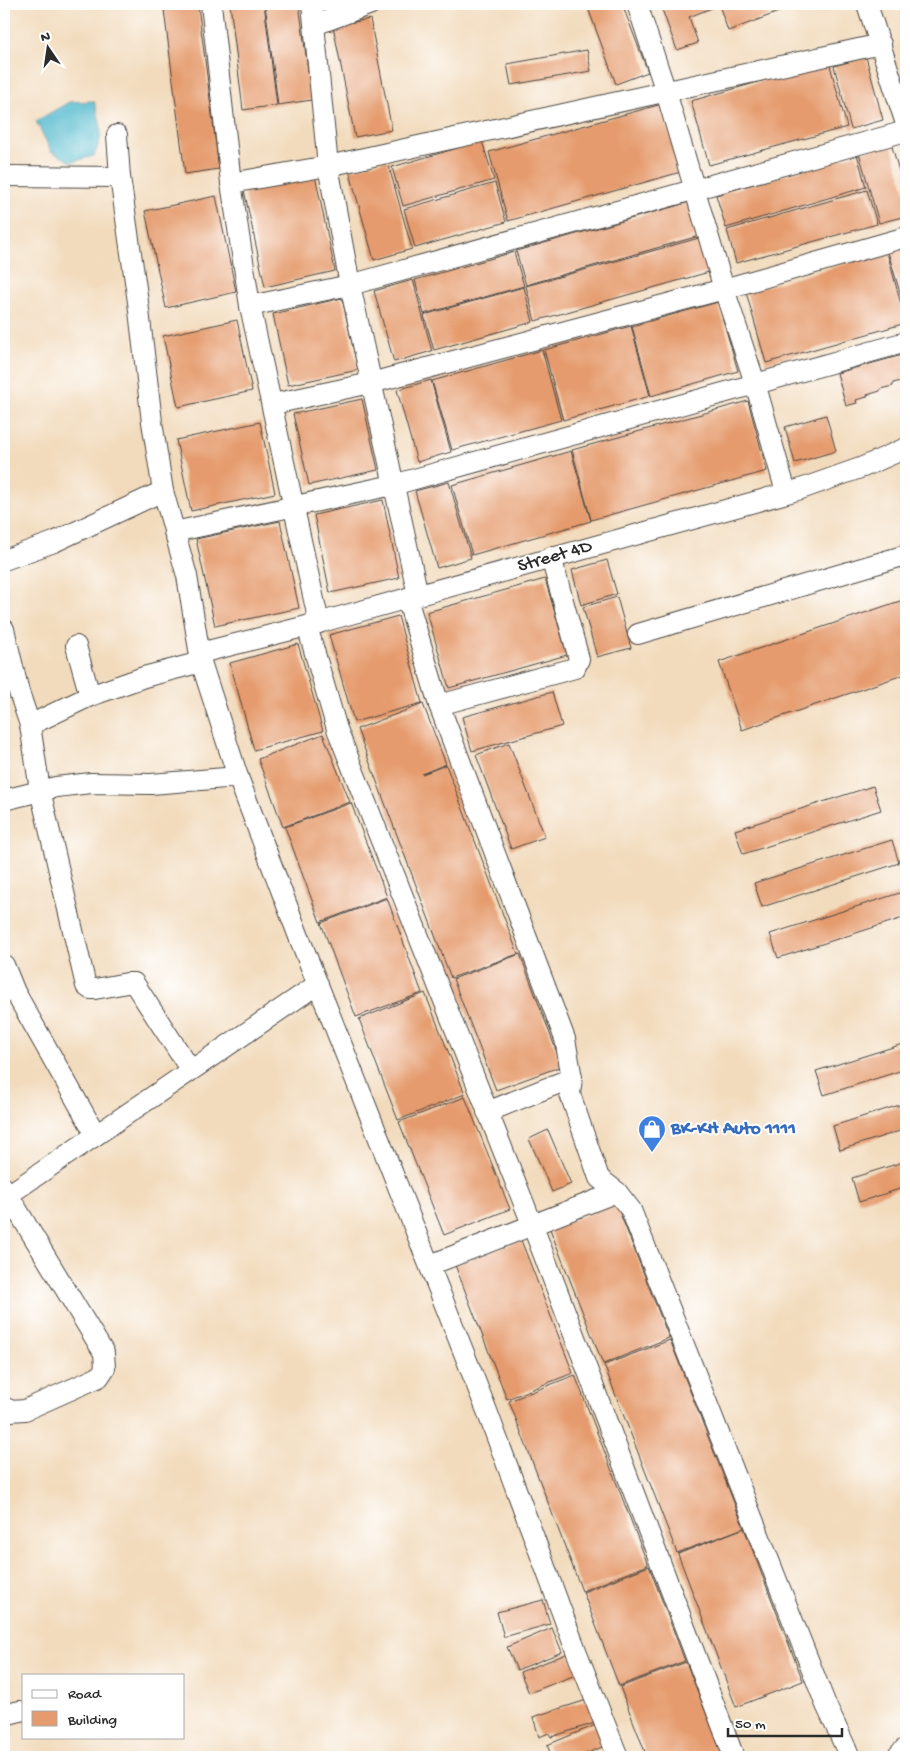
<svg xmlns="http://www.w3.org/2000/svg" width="910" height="1761" viewBox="0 0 910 1761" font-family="'Gochi Hand',sans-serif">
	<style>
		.water { fill: #4db7cb; stroke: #3c717b }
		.building { fill: #e59b6d }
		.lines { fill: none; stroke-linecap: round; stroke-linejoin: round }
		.minor-casing { stroke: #494541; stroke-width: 22 }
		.highway-casing { stroke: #494541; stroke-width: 30 }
		.minor { stroke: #fff; stroke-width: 20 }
		.highway { stroke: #fff; stroke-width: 28 }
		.labels { text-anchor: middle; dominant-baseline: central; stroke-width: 4; stroke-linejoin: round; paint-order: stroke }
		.street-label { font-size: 19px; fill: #2b2b2b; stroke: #fff }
		.shop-label { font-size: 19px; font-weight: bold; fill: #366cbe; stroke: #fff; text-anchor: start }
	</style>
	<rect width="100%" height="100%" fill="#fff"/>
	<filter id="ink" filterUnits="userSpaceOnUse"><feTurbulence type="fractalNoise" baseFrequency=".02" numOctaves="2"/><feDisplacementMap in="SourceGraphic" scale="10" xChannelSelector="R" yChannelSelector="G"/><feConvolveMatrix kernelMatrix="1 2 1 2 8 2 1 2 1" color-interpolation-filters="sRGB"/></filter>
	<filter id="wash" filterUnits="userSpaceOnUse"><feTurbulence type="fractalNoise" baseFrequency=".0096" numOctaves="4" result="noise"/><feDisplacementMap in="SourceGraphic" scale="20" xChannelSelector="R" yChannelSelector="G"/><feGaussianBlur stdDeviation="1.12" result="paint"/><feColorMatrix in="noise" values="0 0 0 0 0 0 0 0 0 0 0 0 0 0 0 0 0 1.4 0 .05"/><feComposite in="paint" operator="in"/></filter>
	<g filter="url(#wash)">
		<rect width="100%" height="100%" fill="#f2dbbd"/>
		<path class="water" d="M94,101C101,126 105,132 94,156L71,162L51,151L36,121L69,102Z"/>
		<g id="blocks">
			<g class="building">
				<polygon points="164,4 191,4 191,5 165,8"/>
				<polygon points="230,4 264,4 277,105 243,110"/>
				<polygon points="265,4 299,4 312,100 278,105"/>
				<polygon points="600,4 622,4 648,72 616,84 588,8"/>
				<polygon points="660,4 800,4 728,31 719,5 689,17 698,43 677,50"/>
				<polygon points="198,6 219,169 185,174 164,10"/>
				<polygon points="370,19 392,130 355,137 333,26"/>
				<polygon points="587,50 591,71 511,85 507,64"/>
				<polygon points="866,57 883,120 851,129 834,66"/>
				<polygon points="829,62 847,127 709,165 691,101"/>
				<polygon points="662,104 681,172 508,221 489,152"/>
				<polygon points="482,141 494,180 403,206 392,167"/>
				<polygon points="891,143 906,195 906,216 879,223 859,153"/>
				<polygon points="857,154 866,187 726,228 716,195"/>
				<polygon points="387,160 412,249 374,260 349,170"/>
				<polygon points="315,175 335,271 265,287 244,190"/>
				<polygon points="495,183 506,222 415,248 404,209"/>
				<polygon points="867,190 877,224 736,263 727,230"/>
				<polygon points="216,196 236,292 166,308 145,211"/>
				<polygon points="690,202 699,236 526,285 516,251"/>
				<polygon points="699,238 709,272 535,321 526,286"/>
				<polygon points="906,247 906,313 888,252"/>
				<polygon points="514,252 524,286 424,314 415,280"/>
				<polygon points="887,252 906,323 766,363 746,292"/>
				<polygon points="413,280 432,351 394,362 374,291"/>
				<polygon points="524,287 533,322 434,350 424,315"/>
				<polygon points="342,298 358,370 288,385 273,314"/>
				<polygon points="718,302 738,371 651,396 632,326"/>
				<polygon points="237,320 252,391 178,407 163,336"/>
				<polygon points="631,326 650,396 563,420 544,350"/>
				<polygon points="542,350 561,420 452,450 432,381"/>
				<polygon points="906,354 906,377 904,378 905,380 893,383 893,386 880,389 880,391 867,395 867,397 856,400 857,403 846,406 837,373"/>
				<polygon points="431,380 451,452 417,462 397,390"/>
				<polygon points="362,399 378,470 309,485 293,414"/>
				<polygon points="748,401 767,471 591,520 572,450"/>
				<polygon points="826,415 836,451 795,463 785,427"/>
				<polygon points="260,422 275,493 191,511 176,440"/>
				<polygon points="571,451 591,521 472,555 452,485"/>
				<polygon points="449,482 471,558 437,568 415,491"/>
				<polygon points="383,500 399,578 330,593 314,515"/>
				<polygon points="280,521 299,608 215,626 196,539"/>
				<polygon points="607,560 617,594 581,605 572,570"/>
				<polygon points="545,579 567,655 449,688 427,612"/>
				<polygon points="617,597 631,648 597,657 583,607"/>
				<polygon points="906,599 906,674 742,730 719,662"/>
				<polygon points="398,616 422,703 354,722 329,635"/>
				<polygon points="298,644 323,731 254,750 230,663"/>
				<polygon points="552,692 562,726 472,751 462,717"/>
				<polygon points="423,704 446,764 422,774 446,765 518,954 451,978 357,729"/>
				<polygon points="323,734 350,802 283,827 258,759"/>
				<polygon points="509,743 545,837 511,849 476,755"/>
				<polygon points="873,786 881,810 743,854 735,830"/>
				<polygon points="351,803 387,897 320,922 285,827"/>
				<polygon points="892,840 899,863 762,907 754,883"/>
				<polygon points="906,891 906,917 778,958 770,934"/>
				<polygon points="387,898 422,993 356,1017 321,923"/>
				<polygon points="520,954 562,1066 496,1090 453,979"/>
				<polygon points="425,993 465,1094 398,1120 359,1019"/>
				<polygon points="906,1043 906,1069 824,1095 816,1071"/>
				<polygon points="465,1097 510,1209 444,1235 399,1122"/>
				<polygon points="906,1103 906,1129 840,1150 833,1126"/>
				<polygon points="548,1130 571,1184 552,1192 529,1139"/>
				<polygon points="906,1161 906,1187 859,1202 852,1178"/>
				<polygon points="616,1203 669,1338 603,1364 550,1229"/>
				<polygon points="521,1240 573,1373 507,1399 455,1265"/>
				<polygon points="670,1340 744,1528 677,1553 604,1365"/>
				<polygon points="575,1375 648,1565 582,1591 509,1401"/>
				<polygon points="744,1528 803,1681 736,1707 678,1554"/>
				<polygon points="649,1566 685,1661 619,1686 583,1592"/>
				<polygon points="543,1600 550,1624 504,1637 497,1612"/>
				<polygon points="552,1628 562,1652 517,1670 507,1647"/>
				<polygon points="569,1653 578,1674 529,1693 520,1672"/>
				<polygon points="686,1662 723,1756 647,1757 620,1687"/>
				<polygon points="590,1699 598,1722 551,1737 549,1733 539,1737 533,1717"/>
				<polygon points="598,1724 607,1745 578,1757 552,1757 547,1745"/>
			</g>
		</g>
	</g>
	<g filter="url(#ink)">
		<use href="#blocks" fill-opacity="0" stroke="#494541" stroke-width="1"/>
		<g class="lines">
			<g class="minor-casing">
				<g id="minor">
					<polyline points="211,4 231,183 250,306 319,623"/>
					<polyline points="312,4 328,166 350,285 418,595"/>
					<polyline points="637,4 666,92 724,289 755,383 786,492"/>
					<polyline points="867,4 906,124"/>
					<polyline points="315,25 371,4"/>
					<polyline points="117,135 120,177 138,302 152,422 163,491 187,576 201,662 238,777 299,937 487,1411 577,1653 618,1757"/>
					<polyline points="4,176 120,177"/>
					<polyline points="231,183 328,166 881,44"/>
					<polyline points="250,306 350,285 906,131"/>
					<polyline points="273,404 371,383 724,289 906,237"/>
					<polyline points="174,532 393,485 906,342"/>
					<polyline points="4,560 54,542 163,491"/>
					<polyline points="407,598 439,705 565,1039 572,1078 570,1094 599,1178 617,1192 631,1210 826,1705 850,1757"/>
					<polyline points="307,626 337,729 532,1224 734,1757"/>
					<polyline points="4,629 19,692 30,725 40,790 86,986 90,989 95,989 127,983 134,983 190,1069"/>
					<polyline points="638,634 906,555"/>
					<polyline points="76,646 90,696"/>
					<polyline points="200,653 307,626 801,489 863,467 906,448"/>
					<polyline points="439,705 575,668 579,659 551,557"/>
					<polyline points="30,725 90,696 144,677 201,662"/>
					<polyline points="4,800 56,787 91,783 151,784 238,777"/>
					<polyline points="4,965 15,992 96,1135"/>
					<polyline points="487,1112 572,1078"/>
					<polyline points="4,1188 104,1353 105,1368 99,1377 25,1410 11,1411 4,1407"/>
					<polyline points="8,1195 318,984"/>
					<polyline points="430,1265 617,1192"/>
					<polyline points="4,1715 20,1711"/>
				</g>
			</g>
			<g class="highway-casing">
				<polyline id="highway" points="902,1757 906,1753"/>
			</g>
			<use href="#minor" class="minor"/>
			<use href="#highway" class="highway"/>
		</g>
	</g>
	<defs>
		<g id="shop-pin" transform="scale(1.4375)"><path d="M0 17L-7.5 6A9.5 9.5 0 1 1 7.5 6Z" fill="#3f7fe0" stroke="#fff"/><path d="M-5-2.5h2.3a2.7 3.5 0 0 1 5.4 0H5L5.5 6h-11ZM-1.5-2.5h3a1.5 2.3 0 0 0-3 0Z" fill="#fff"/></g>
	</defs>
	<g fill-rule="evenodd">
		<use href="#shop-pin" x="652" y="1129"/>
	</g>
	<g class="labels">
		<g class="street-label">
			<text transform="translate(555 557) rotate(-16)">Street 4D</text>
		</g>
		<g class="shop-label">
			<text x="671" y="1129">BK-KH Auto 1111</text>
		</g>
	</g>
	<rect width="910" height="1761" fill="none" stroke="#fff" stroke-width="20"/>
	<rect x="22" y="1674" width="162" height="65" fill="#ffffff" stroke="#aaaaaa"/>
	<rect x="32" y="1690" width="25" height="8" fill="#ffffff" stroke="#aaaaaa"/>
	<text x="68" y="1698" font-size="15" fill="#2b2b2b">Road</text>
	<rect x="32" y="1711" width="25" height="15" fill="#e59b6d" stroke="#aaaaaa"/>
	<text x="68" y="1724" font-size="15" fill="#2b2b2b">Building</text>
	<g transform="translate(48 48) rotate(347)" stroke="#ffffff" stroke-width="4" paint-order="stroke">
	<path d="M0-4L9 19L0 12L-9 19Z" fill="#2b2b2b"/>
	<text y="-8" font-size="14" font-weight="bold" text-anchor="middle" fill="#2b2b2b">N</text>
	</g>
	<path d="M728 1728v8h114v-8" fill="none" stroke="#2b2b2b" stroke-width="2.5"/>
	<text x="735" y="1728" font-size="15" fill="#2b2b2b" stroke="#ffffff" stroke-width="4" paint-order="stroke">50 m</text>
</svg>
